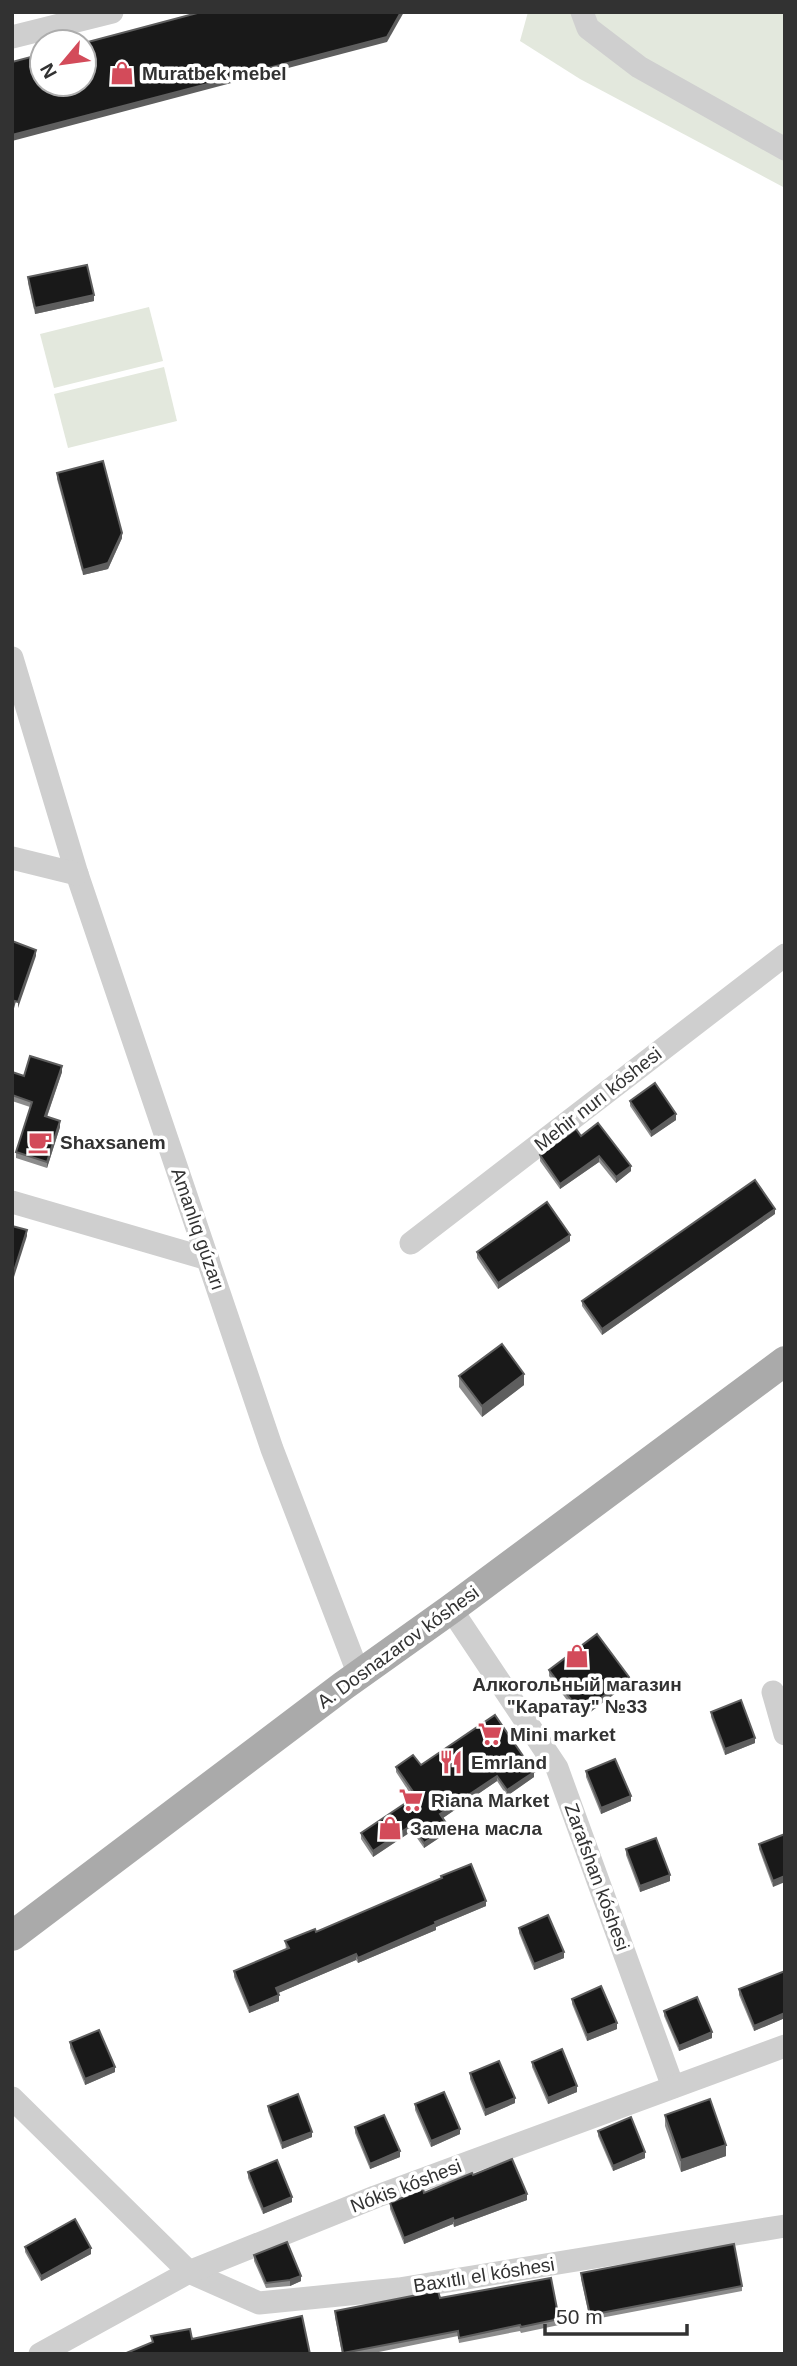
<svg xmlns="http://www.w3.org/2000/svg" width="797" height="2366" viewBox="0 0 797 2366" font-family="Arial,sans-serif">
	<style>
		.green { fill: #e3e8dd }
		.lines { fill: none; stroke-linecap: round; stroke-linejoin: round }
		.minor { stroke: #cfcfcf; stroke-width: 23 }
		.major { stroke: #aaa; stroke-width: 30 }
		.wall { fill: #8c8c8c }
		.shaded-wall { fill: #5e5e5e }
		.building { fill: #191919; stroke: #5e5e5e; stroke-width: 2 }
		.labels { text-anchor: middle; dominant-baseline: central; stroke-width: 7; stroke-linejoin: round; paint-order: stroke }
		.poi-label { font-size: 19px; font-weight: bold; fill: #323232; stroke: #fff; text-anchor: start }
		.street-label { font-size: 19px; fill: #323232; stroke: #fff }
	</style>
	<rect width="100%" height="100%" fill="#fff"/>
	<g class="green">
		<polygon points="528,12 785,12 785,188 580,79 520,41"/>
		<polygon points="149,307 163,361 54,388 40,334"/>
		<polygon points="164,367 177,421 68,448 54,394"/>
	</g>
	<g class="lines">
		<g class="minor">
			<polyline points="582,12 588,28 639,67 785,149"/>
			<polyline points="12,37 112,12"/>
			<polyline points="12,658 77,874 272,1449 359,1675"/>
			<polyline points="12,858 77,874"/>
			<polyline points="12,1202 208,1259"/>
			<polyline points="411,1243 785,955"/>
			<polyline points="451,1609 557,1768 673,2087"/>
			<polyline points="773,1692 785,1734"/>
			<polyline points="12,2098 189,2272 259,2303 399,2289 785,2226"/>
			<polyline points="40,2354 189,2272 375,2197 785,2046"/>
		</g>
		<polyline class="major" points="12,1936 343,1686 451,1609 785,1361"/>
	</g>
	<g class="wall">
		<polygon points="28,277 94,301 35,314 28,283"/>
		<polygon points="57,473 122,538 108,569 83,575 57,479"/>
		<polygon points="12,1072 24,1076 62,1072 47,1117 60,1127 47,1168 16,1158 16,1152 30,1107 12,1101"/>
		<polygon points="630,1101 676,1120 651,1137 630,1106"/>
		<polygon points="581,1136 631,1171 616,1183 599,1162 560,1189 540,1161 540,1155"/>
		<polygon points="775,1214 602,1335 582,1306 582,1301"/>
		<polygon points="570,1241 498,1289 477,1258 477,1252"/>
		<polygon points="459,1376 524,1385 482,1417 459,1387"/>
		<polygon points="549,1670 629,1683 581,1719 549,1676"/>
		<polygon points="711,1712 755,1743 725,1755 711,1717"/>
		<polygon points="421,1765 534,1777 507,1796 497,1781 443,1818 448,1832 424,1848 412,1831 373,1857 361,1839 361,1833 413,1798 396,1772 396,1767"/>
		<polygon points="586,1771 631,1801 601,1814 586,1777"/>
		<polygon points="785,1834 773,1887 759,1849 759,1844"/>
		<polygon points="626,1849 670,1881 640,1892 626,1855"/>
		<polygon points="441,1876 486,1906 436,1927 436,1930 358,1963 356,1960 278,1993 279,2001 249,2013 234,1977 234,1971 286,1949 285,1941 316,1932 441,1879"/>
		<polygon points="519,1928 564,1958 534,1970 519,1933"/>
		<polygon points="785,1971 785,2018 754,2031 739,1995 739,1989"/>
		<polygon points="572,1999 617,2029 587,2041 572,2004"/>
		<polygon points="664,2011 712,2038 679,2051 664,2016"/>
		<polygon points="70,2042 115,2072 85,2085 70,2048"/>
		<polygon points="532,2062 577,2092 548,2104 532,2067"/>
		<polygon points="470,2073 515,2103 485,2116 470,2079"/>
		<polygon points="415,2104 460,2134 431,2147 415,2110"/>
		<polygon points="268,2106 312,2137 282,2149 268,2111"/>
		<polygon points="665,2115 726,2156 681,2172 665,2126"/>
		<polygon points="355,2127 400,2157 370,2169 355,2133"/>
		<polygon points="598,2131 645,2158 613,2171 598,2136"/>
		<polygon points="248,2172 292,2202 263,2214 248,2178"/>
		<polygon points="473,2175 527,2200 454,2227 453,2224 404,2244 390,2209 390,2203 424,2193"/>
		<polygon points="25,2247 91,2254 41,2281 25,2252"/>
		<polygon points="254,2255 301,2281 290,2286 266,2288 254,2261"/>
		<polygon points="581,2273 742,2286 742,2291 590,2320 581,2279"/>
		<polygon points="440,2298 559,2319 559,2325 521,2333 520,2331 459,2343 458,2336 369,2354 342,2354 335,2317 335,2311"/>
	</g>
	<g class="shaded-wall">
		<polygon points="401,12 404,12 387,42 12,141 12,135"/>
		<polygon points="94,295 94,301 35,314 35,308"/>
		<polygon points="122,533 122,538 108,569 83,575 83,570"/>
		<polygon points="36,950 36,956 18,1008 18,1002"/>
		<polygon points="62,1066 62,1072 45,1122 45,1116"/>
		<polygon points="676,1114 676,1120 651,1137 651,1132"/>
		<polygon points="60,1121 60,1127 47,1168 47,1162"/>
		<polygon points="599,1156 599,1162 560,1189 560,1184"/>
		<polygon points="631,1166 631,1171 616,1183 616,1177"/>
		<polygon points="775,1209 775,1214 602,1335 602,1329"/>
		<polygon points="27,1230 27,1236 14,1277 14,1271"/>
		<polygon points="570,1235 570,1241 498,1289 498,1283"/>
		<polygon points="524,1374 524,1385 482,1417 482,1406"/>
		<polygon points="629,1677 629,1683 581,1719 581,1713"/>
		<polygon points="755,1738 755,1743 725,1755 725,1749"/>
		<polygon points="534,1772 534,1777 507,1796 507,1790"/>
		<polygon points="497,1776 497,1781 440,1820 440,1814"/>
		<polygon points="631,1796 631,1801 601,1814 601,1808"/>
		<polygon points="412,1825 412,1831 373,1857 373,1851"/>
		<polygon points="448,1826 448,1832 424,1848 424,1843"/>
		<polygon points="670,1875 670,1881 640,1892 640,1886"/>
		<polygon points="785,1876 785,1882 773,1887 773,1881"/>
		<polygon points="486,1901 486,1906 436,1927 436,1930 358,1963 358,1958 435,1922"/>
		<polygon points="564,1952 564,1958 534,1970 534,1964"/>
		<polygon points="356,1954 356,1960 276,1994 276,1988"/>
		<polygon points="279,1995 279,2001 249,2013 249,2008"/>
		<polygon points="785,2013 785,2018 754,2031 754,2026"/>
		<polygon points="617,2023 617,2029 587,2041 587,2035"/>
		<polygon points="712,2032 712,2038 679,2051 679,2046"/>
		<polygon points="115,2067 115,2072 85,2085 85,2079"/>
		<polygon points="577,2086 577,2092 548,2104 548,2098"/>
		<polygon points="515,2098 515,2103 485,2116 485,2110"/>
		<polygon points="460,2129 460,2134 431,2147 431,2141"/>
		<polygon points="312,2132 312,2137 282,2149 282,2143"/>
		<polygon points="726,2145 726,2156 681,2172 681,2160"/>
		<polygon points="400,2151 400,2157 370,2169 370,2164"/>
		<polygon points="645,2152 645,2158 613,2171 613,2166"/>
		<polygon points="527,2194 527,2200 454,2227 454,2221"/>
		<polygon points="292,2197 292,2202 263,2214 263,2209"/>
		<polygon points="453,2218 453,2224 404,2244 404,2238"/>
		<polygon points="91,2248 91,2254 41,2281 41,2276"/>
		<polygon points="301,2276 301,2281 290,2286 290,2280"/>
	</g>
	<g class="building">
		<polygon points="201,12 401,12 387,37 12,135 12,62 42,54 42,84 84,84 84,43"/>
		<polygon points="87,265 94,295 35,308 28,277"/>
		<polygon points="103,461 122,533 108,563 83,570 57,473"/>
		<polygon points="12,941 36,950 18,1002 15,1001 12,1012"/>
		<polygon points="30,1056 62,1066 45,1116 60,1121 47,1162 16,1152 32,1102 12,1095 12,1072 24,1076"/>
		<polygon points="655,1083 676,1114 651,1132 630,1101"/>
		<polygon points="598,1123 631,1166 616,1177 599,1156 560,1184 540,1155 576,1129 581,1136"/>
		<polygon points="755,1180 775,1209 602,1329 582,1301"/>
		<polygon points="547,1202 570,1235 498,1283 477,1252"/>
		<polygon points="12,1226 27,1230 14,1271 12,1271"/>
		<polygon points="502,1344 524,1374 482,1406 459,1376"/>
		<polygon points="597,1634 629,1677 581,1713 549,1670"/>
		<polygon points="741,1700 755,1738 725,1749 711,1712"/>
		<polygon points="495,1715 534,1772 507,1790 497,1776 440,1814 448,1826 424,1843 412,1825 373,1851 361,1833 416,1796 396,1767 413,1755 421,1765"/>
		<polygon points="615,1759 631,1796 601,1808 586,1771"/>
		<polygon points="785,1834 785,1876 773,1881 759,1844"/>
		<polygon points="656,1838 670,1875 640,1886 626,1849"/>
		<polygon points="471,1864 486,1901 435,1922 436,1924 358,1958 356,1954 276,1988 279,1995 249,2008 234,1971 289,1948 285,1941 315,1929 316,1932 442,1878 441,1876"/>
		<polygon points="548,1915 564,1952 534,1964 519,1928"/>
		<polygon points="785,1971 785,2013 754,2026 739,1989"/>
		<polygon points="601,1986 617,2023 587,2035 572,1999"/>
		<polygon points="697,1997 712,2032 679,2046 664,2011"/>
		<polygon points="99,2030 115,2067 85,2079 70,2042"/>
		<polygon points="562,2049 577,2086 548,2098 532,2062"/>
		<polygon points="499,2061 515,2098 485,2110 470,2073"/>
		<polygon points="444,2092 460,2129 431,2141 415,2104"/>
		<polygon points="298,2094 312,2132 282,2143 268,2106"/>
		<polygon points="710,2099 726,2145 681,2160 665,2115"/>
		<polygon points="384,2115 400,2151 370,2164 355,2127"/>
		<polygon points="631,2117 645,2152 613,2166 598,2131"/>
		<polygon points="512,2159 527,2194 454,2221 453,2218 404,2238 390,2203 423,2189 424,2193 472,2173 473,2175"/>
		<polygon points="277,2160 292,2197 263,2209 248,2172"/>
		<polygon points="75,2219 91,2248 41,2276 25,2247"/>
		<polygon points="287,2242 301,2276 290,2280 266,2283 254,2255"/>
		<polygon points="734,2244 742,2286 590,2315 581,2273"/>
		<polygon points="551,2278 559,2319 521,2327 520,2325 459,2338 458,2331 343,2353 335,2311 438,2291 440,2298"/>
		<polygon points="302,2316 310,2354 124,2354 153,2342 151,2336 190,2329 192,2339"/>
	</g>
	<defs>
		<g id="shop-bare" transform="scale(1.89)"><path d="M-5-2.5h2.3a2.7 3.5 0 0 1 5.4 0H5L5.5 6h-11ZM-1.5-2.5h3a1.5 2.3 0 0 0-3 0Z" fill="#d34b5a" stroke="#fff" stroke-width="2.5" paint-order="stroke"/></g>
		<g id="cafe-bare" transform="scale(1.89)"><path d="M-5.5-4.5H6V0H3Q3 3.5 0 3.5H-2.5Q-5.5 3.5-5.5 0ZM3-3.2v2h1.7v-2ZM-6 4.5H4V6H-6Z" fill="#d34b5a" stroke="#fff" stroke-width="2.5" paint-order="stroke"/></g>
		<g id="supermarket-bare" transform="scale(1.89)"><path d="M-6-5.5h2.5l.6 2H6L4.5 2H-2.5L-4.4-4H-6ZM-1.5 3.2a1.3 1.3 0 1 0 .1 0ZM3 3.2a1.3 1.3 0 1 0 .1 0Z" fill="#d34b5a" stroke="#fff" stroke-width="2.5" paint-order="stroke"/></g>
		<g id="restaurant-bare" transform="scale(1.89)"><path d="M-5-6h1v4h1v-4h1v4h1v-4h1v5L-1.5 .5V6h-2V.5L-5-1ZM5-6V6H3V1.5H1.5Q1.5-4 5-6Z" fill="#d34b5a" stroke="#fff" stroke-width="2.5" paint-order="stroke"/></g>
	</defs>
	<g fill-rule="evenodd">
		<use href="#shop-bare" x="122" y="73"/>
		<use href="#cafe-bare" x="40" y="1142"/>
		<use href="#shop-bare" x="577" y="1656"/>
		<use href="#supermarket-bare" x="490" y="1734"/>
		<use href="#restaurant-bare" x="451" y="1762"/>
		<use href="#supermarket-bare" x="411" y="1800"/>
		<use href="#shop-bare" x="390" y="1828"/>
	</g>
	<g class="labels">
		<g class="poi-label">
			<text x="142" y="73">Muratbek mebel</text>
			<text x="60" y="1142">Shaxsanem</text>
			<text x="577" y="1684" text-anchor="middle">Алкогольный магазин<tspan x="577" dy="22">"Каратау" №33</tspan></text>
			<text x="510" y="1734">Mini market</text>
			<text x="471" y="1762">Emrland</text>
			<text x="431" y="1800">Riana Market</text>
			<text x="410" y="1828">Замена масла</text>
		</g>
		<g class="street-label">
			<text transform="translate(598 1099) rotate(-38)">Mehir nurı kóshesi</text>
			<text transform="translate(198 1229) rotate(71)">Amanlıq gúzarı</text>
			<text transform="translate(398 1647) rotate(-36)">A. Dosnazarov kóshesi</text>
			<text transform="translate(597 1877) rotate(70)">Zarafshan kóshesi</text>
			<text transform="translate(406 2186) rotate(-21)">Nókis kóshesi</text>
			<text transform="translate(484 2275) rotate(-9)">Baxıtlı el kóshesi</text>
		</g>
	</g>
	<rect width="797" height="2366" fill="none" stroke="#323232" stroke-width="28"/>
	<g transform="translate(63 63) rotate(241)"><circle r="33" fill="#ffffff" stroke="#adadad" stroke-width="2"/>
	<path d="M0-5L12 26L0 18L-12 26Z" fill="#d34b5a"/>
	<text y="-10" font-size="19" font-weight="bold" text-anchor="middle" fill="#323232">N</text>
	</g>
	<path d="M545 2324v10h142v-10" fill="none" stroke="#323232" stroke-width="3.5"/>
	<text x="556" y="2324" font-size="21" fill="#323232" stroke="#ffffff" stroke-width="5" paint-order="stroke">50 m</text>
</svg>
